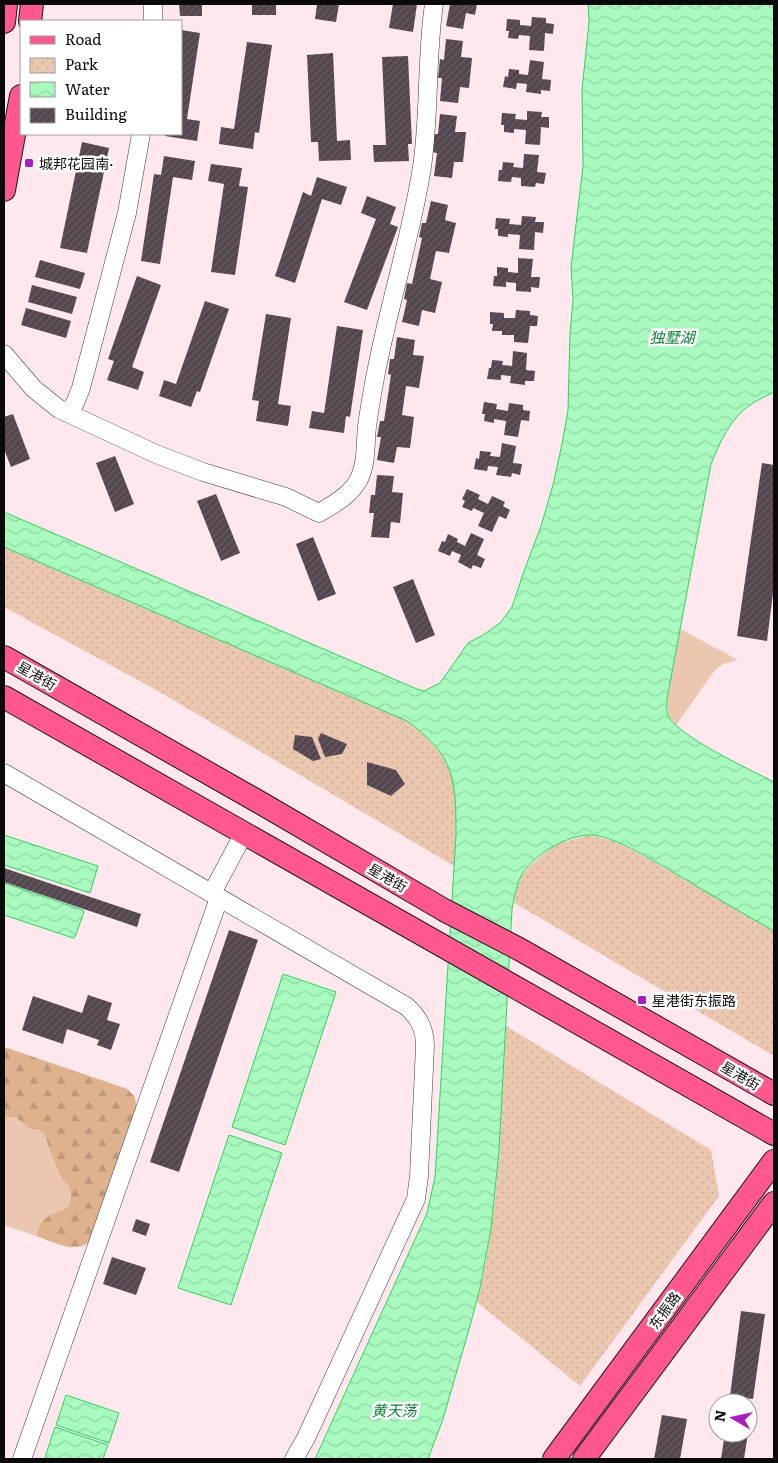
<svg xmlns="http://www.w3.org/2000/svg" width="778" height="1463" viewBox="0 0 778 1463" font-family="Literata,'Noto Sans SC',serif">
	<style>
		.grass { fill: #ebc7af }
		.forest { fill: url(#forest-firs) }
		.park { fill: url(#park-dots) }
		.water { fill: url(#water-waves); stroke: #2ad560 }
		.building { fill: url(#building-hatch) }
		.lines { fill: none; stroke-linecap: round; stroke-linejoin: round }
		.minor-casing { stroke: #3d3d3d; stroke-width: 19 }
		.major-casing { stroke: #1b1b1b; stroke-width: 24 }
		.minor { stroke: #fff; stroke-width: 18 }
		.major { stroke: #ff578e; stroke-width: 22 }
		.poi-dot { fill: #ab1bc1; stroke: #fff; stroke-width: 2 }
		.labels { text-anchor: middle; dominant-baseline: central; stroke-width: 5; stroke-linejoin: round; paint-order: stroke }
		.poi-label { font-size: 14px; fill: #0a0a0a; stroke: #fff; text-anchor: start }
		.street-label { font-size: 14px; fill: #0a0a0a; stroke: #fff }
		.water-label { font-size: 15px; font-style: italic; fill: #0e8437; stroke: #fff }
	</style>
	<defs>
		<pattern id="forest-firs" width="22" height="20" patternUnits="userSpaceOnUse" patternTransform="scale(1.25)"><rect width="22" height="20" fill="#ddb28d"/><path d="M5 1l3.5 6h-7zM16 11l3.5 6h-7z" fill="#bc9878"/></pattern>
		<pattern id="park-dots" width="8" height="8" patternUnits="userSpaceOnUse" patternTransform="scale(1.25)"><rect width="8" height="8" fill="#ebc7af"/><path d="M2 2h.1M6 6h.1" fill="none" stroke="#c8aa95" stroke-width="1.8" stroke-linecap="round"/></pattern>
		<pattern id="water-waves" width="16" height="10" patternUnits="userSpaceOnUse" patternTransform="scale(1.25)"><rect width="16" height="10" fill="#a8fabf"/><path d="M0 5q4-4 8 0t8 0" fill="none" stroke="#8fd5a3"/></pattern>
		<pattern id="building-hatch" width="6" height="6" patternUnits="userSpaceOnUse" patternTransform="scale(1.25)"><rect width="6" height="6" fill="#53464f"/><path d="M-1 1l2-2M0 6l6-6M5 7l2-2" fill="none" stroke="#675c64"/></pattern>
	</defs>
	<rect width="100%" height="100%" fill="#ffe7ee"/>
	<g class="grass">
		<polygon points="680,629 738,660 723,664 715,670 676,725 669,716 667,699"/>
		<polygon points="4,1047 127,1089 134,1096 136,1101 86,1245 78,1247 68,1247 4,1225"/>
	</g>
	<path class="forest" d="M4,1047L127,1089L134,1096L137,1108L92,1240C73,1254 56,1243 37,1236C42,1205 68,1219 71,1199C71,1197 71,1190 70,1188C67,1183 61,1178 59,1172C53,1160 49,1146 44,1133L39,1130L29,1128L16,1117H4Z"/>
	<g class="park">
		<path d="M4,547L407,721C465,763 458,801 454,866L158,691L4,607Z"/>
		<polygon points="588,835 614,841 640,854 774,931 774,1056 513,902 516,890 522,875 530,866 554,845"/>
		<path d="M506,1026L711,1150L719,1196L580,1386L477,1302C500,1212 501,1118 506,1026Z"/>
	</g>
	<g class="water">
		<path d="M588,4H774V392C766,396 757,400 750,405C730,419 720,442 711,464L667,699C667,705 666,712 669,717C681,738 751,770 774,782V931C744,914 714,897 685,879C661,866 615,834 588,835C565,836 532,856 521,876C516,887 514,898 512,909L499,1151L491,1229L480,1288L470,1326L443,1419L428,1459H315L427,1213L435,1177L456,835C456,779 455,756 407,721L4,547V512L417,689L424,691L440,683L468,643L483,635L500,623L512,607L524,571L541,526L553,485L562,444L568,410L570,333L573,300L571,267L583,166L582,90L589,22Z"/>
		<polygon points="4,835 98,866 90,893 4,865"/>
		<polygon points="4,883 83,910 84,912 75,937 73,938 4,915"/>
		<polygon points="283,974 336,992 285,1145 232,1127"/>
		<polygon points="229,1135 282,1153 231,1305 178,1288"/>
		<polygon points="66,1395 119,1413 109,1443 56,1425"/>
		<polygon points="55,1427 108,1445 103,1459 50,1459 45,1457"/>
	</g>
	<g class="building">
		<polygon points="179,4 202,4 202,16 180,16"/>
		<rect x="252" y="4" width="24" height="11"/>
		<polygon points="317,4 339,4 336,22 315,19"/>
		<polygon points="393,4 417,4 413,32 389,28"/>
		<polygon points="450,4 477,4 475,15 466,13 463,29 446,26"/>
		<polygon points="532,17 546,18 546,23 554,24 553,34 545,33 544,51 529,50 530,36 519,35 518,39 508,38 509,31 506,31 507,19 520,20 520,25 531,26"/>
		<polygon points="181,30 200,33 187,119 200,121 197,141 165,136 165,134 181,134"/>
		<polygon points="446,39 463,41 461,57 472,58 469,88 460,87 458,103 440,101 442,78 438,78 440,59 444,60"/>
		<polygon points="247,42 272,45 259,133 255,132 253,149 219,144 221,127 234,129"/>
		<polygon points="333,53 337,141 350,140 351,160 319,161 318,142 311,142 307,55"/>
		<polygon points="408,56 412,144 408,144 409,161 374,162 373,145 386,145 382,57"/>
		<polygon points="530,60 544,62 542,79 551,80 550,91 541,90 541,94 526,92 527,84 517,83 516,89 503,87 505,76 508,77 509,69 519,70 519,74 528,75"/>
		<polygon points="527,111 542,112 541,117 549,117 549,128 541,127 540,145 525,144 526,130 514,129 514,133 504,132 504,125 501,125 502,113 516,114 515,119 527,120"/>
		<polygon points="440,114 457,116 455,132 466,132 463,162 454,162 452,178 434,176 437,153 432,152 434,134 438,134"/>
		<polygon points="82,142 109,148 87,253 60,248"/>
		<polygon points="524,154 539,155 537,172 546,173 544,184 536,183 535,187 521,186 521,178 512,177 511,182 498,181 499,170 502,170 503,162 514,163 513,167 523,168"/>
		<polygon points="164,156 195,161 192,180 173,177 160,264 141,261 154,174 161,175"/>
		<polygon points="211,164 242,168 239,186 248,187 235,275 211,272 224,184 208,181"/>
		<polygon points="317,177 347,187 341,205 322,199 295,283 275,276 303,192 311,196"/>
		<polygon points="367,196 396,207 390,224 398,227 367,310 344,302 376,219 361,213"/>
		<polygon points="431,201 448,205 445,220 456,223 449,253 436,251 430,279 442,282 435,313 422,310 419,326 402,322 407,300 404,299 407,283 412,284 422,238 419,237 422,223 426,223"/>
		<polygon points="522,216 536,217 535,222 544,222 543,233 535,232 534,250 519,249 520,235 508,234 508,237 498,236 498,229 495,229 496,218 510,219 509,224 521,225"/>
		<polygon points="518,258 533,259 531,277 540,277 539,288 531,287 531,292 516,291 516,283 506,282 506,287 493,286 494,276 497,276 497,267 508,268 508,272 518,273"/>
		<polygon points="40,260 85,273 80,289 35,277"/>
		<polygon points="137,276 161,285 132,367 144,372 138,390 107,380 114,361 108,359"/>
		<polygon points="32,285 77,297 72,314 28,302"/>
		<polygon points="205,301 229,309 200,392 197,391 191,407 159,396 164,380 176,384"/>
		<polygon points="26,308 71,321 66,338 21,325"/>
		<polygon points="516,310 530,311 530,315 538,316 537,326 530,326 528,343 514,342 514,335 502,335 502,331 492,331 493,324 490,324 490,312 504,313 504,318 515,318"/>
		<polygon points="266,314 291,318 278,404 291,406 288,426 256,421 259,401 252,400"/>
		<polygon points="337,326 363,330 350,417 346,416 344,433 309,428 312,411 324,413"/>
		<polygon points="397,337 415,340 413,355 424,356 419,388 406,386 402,415 414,417 410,448 397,447 394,463 377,460 381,437 377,437 380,421 384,421 391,375 388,374 390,359 394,359"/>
		<polygon points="513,351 527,353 526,370 535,371 534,381 525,381 525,385 510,383 511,376 501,375 501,380 487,379 489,368 491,368 492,360 503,361 502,365 512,366"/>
		<polygon points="484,402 497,404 496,409 508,411 509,403 523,405 523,410 530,411 529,421 521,420 518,437 504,435 506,421 494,419 494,423 484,421 485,414 482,414"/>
		<polygon points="13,414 30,459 11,467 4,449 4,417"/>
		<polygon points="502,443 516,446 513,463 522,464 520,475 512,473 511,477 496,475 498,467 488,466 487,471 474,469 476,458 479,459 480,451 491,452 490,456 500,457"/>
		<polygon points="115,456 134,504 115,512 96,463"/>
		<polygon points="762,463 774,465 774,585 767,641 737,636"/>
		<polygon points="377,475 394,476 392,492 403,493 400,523 391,522 389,538 371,537 374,513 369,513 371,495 375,495"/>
		<polygon points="467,489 480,495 478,499 488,504 492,496 505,502 503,506 510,510 506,519 499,516 492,532 478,526 484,513 473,508 472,511 462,507 465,501 462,499"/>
		<polygon points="216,494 240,553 221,561 197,501"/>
		<polygon points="471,533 484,539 477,555 485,559 481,568 473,565 471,569 458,562 461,555 452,551 450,556 438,551 442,541 445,542 448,534 458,539 457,542 465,546"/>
		<polygon points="313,537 336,594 318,601 296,544"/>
		<polygon points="413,579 435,635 416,643 393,587"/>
		<polygon points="321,733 347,744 342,754 325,757 318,739"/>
		<polygon points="295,735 312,737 321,759 313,761 293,749"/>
		<polygon points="367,762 396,770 405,784 391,796 367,785"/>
		<polygon points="4,868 141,914 137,927 4,882"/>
		<polygon points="229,930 258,940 179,1172 150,1162"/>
		<polygon points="88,995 112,1003 107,1020 120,1024 111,1050 97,1045 99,1040 67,1029 63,1044 22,1030 33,996 82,1013"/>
		<polygon points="136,1219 150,1224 146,1236 132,1231"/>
		<polygon points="112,1257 146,1268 136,1295 103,1284"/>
		<polygon points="741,1311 765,1314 753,1399 730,1396"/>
		<polygon points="662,1415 687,1419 680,1459 654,1459"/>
		<polygon points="725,1433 748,1433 744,1459 721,1459"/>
	</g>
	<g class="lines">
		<g class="minor-casing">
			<g id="minor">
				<polyline points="153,21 153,4"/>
				<path d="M4,354L34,389L59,409L156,454L203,472L286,497L319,513C334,504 351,495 359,479C367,463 365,444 367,427C369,410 372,394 375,378C388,307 411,238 422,167C430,112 426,58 434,4"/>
				<polyline points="68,413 75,403 81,388 127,213 141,134"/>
				<path d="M4,773L406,1006C419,1017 425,1029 425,1046L419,1176L416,1199L306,1438L294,1459"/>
				<polyline points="212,893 244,833"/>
				<polyline points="22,1459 219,898"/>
			</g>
		</g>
		<g class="major-casing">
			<g id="major">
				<polyline points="30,21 32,4"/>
				<polyline points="4,22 6,4"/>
				<polyline points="4,190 21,96"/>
				<polyline points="4,657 259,802 444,910 519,949 774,1094"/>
				<polyline points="4,697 774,1134"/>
				<polyline points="554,1459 774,1161"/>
				<polyline points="584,1459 774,1203"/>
			</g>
		</g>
		<use href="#minor" class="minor"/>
		<use href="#major" class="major"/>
	</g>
	<g class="poi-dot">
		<rect x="24" y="158" width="10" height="10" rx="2.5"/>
		<rect x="637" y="995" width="10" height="10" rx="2.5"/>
	</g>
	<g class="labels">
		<g class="poi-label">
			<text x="39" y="163">城邦花园南·</text>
			<text x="652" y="1000">星港街东振路</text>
		</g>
		<g class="street-label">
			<text transform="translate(37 675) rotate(29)">星港街</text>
			<text transform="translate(388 877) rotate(30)">星港街</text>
			<text transform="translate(741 1075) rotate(30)">星港街</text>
			<text transform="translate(664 1310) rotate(-54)">东振路</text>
		</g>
		<g class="water-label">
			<text x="672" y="336">独墅湖</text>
			<text x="394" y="1409">黄天荡</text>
		</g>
	</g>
	<rect width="778" height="1463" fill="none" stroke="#0a0a0a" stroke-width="10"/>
	<rect x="20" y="20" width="162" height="115" fill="#ffffff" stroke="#9d9d9d"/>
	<rect x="30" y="36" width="25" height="8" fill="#ff578e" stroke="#9d9d9d"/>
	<text x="65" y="45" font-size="15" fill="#0a0a0a">Road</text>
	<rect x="30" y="58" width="25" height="15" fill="url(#park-dots)" stroke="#9d9d9d"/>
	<text x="65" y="70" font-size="15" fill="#0a0a0a">Park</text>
	<rect x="30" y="82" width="25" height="15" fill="url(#water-waves)" stroke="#9d9d9d"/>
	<text x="65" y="95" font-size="15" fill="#0a0a0a">Water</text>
	<rect x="30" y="108" width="25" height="15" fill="url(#building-hatch)" stroke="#9d9d9d"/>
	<text x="65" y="120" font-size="15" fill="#0a0a0a">Building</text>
	<g transform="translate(733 1418) rotate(279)"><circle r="24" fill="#ffffff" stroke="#9d9d9d"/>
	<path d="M0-4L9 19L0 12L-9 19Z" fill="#ab1bc1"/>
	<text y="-8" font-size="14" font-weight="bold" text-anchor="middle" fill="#0a0a0a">N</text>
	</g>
</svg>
